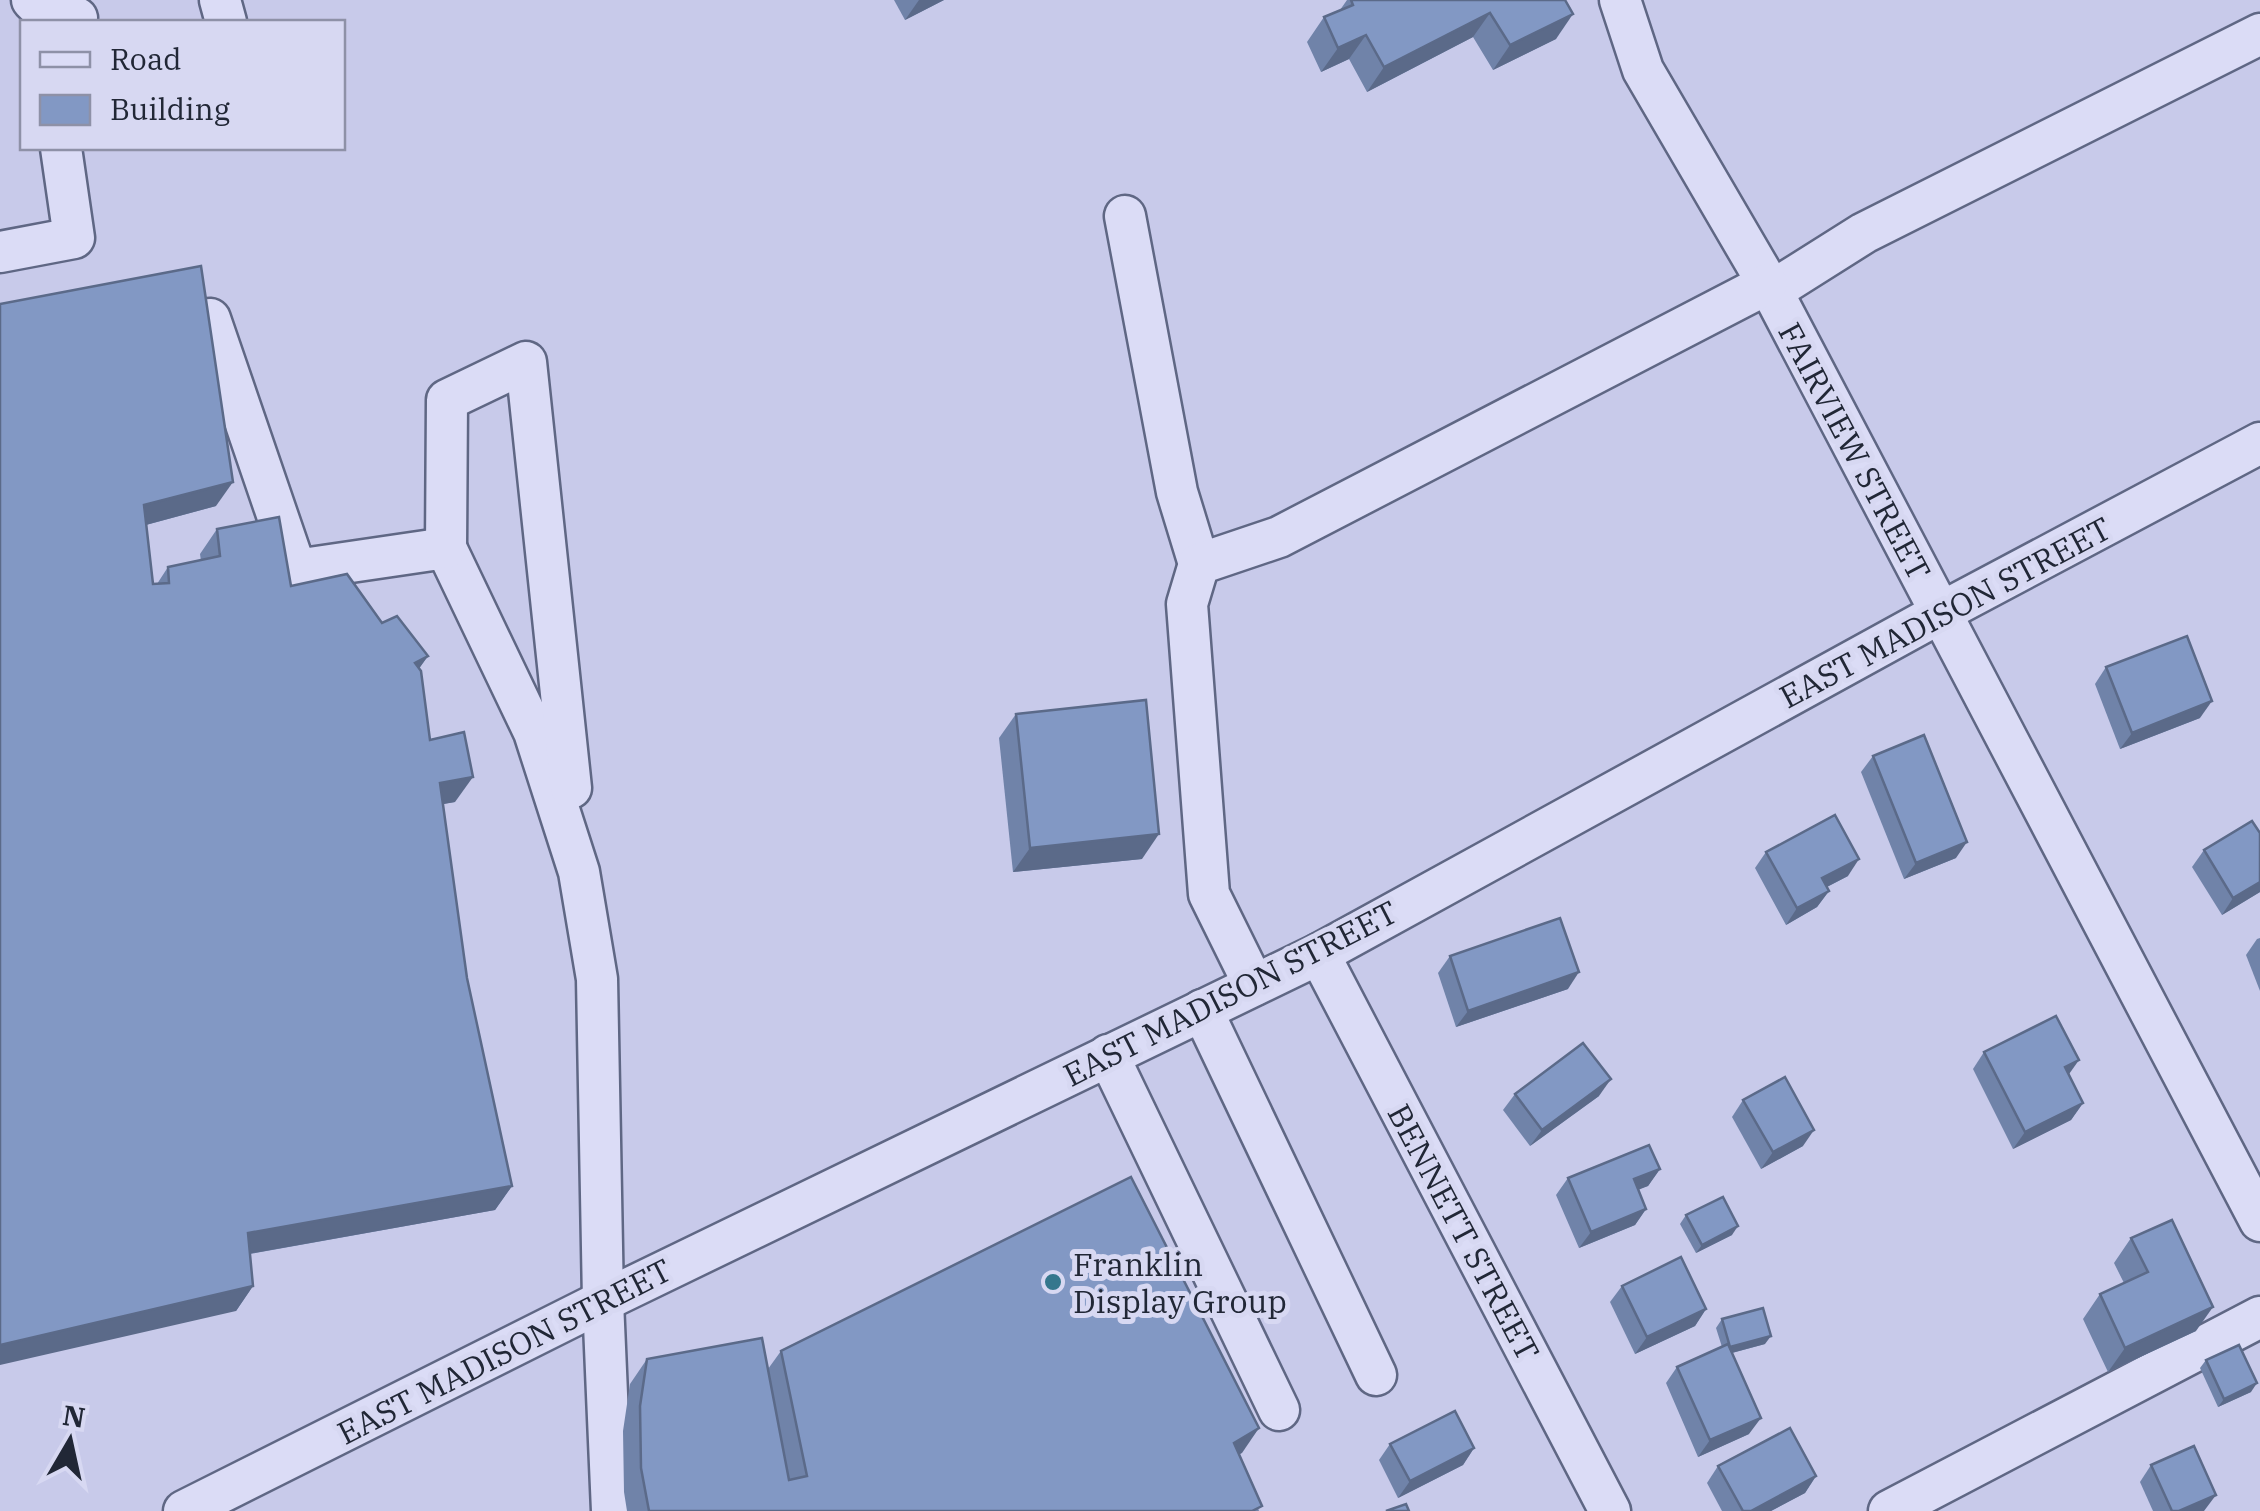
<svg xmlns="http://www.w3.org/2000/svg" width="2260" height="1511" viewBox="0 0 2260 1511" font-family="'IBM Plex Serif',serif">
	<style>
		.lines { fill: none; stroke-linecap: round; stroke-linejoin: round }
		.minor-casing { stroke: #5f6784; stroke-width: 45 }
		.minor { stroke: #dbdcf6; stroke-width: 40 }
		.wall { fill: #7083a9 }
		.shaded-wall { fill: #5b6a89 }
		.building { fill: #8298c4; stroke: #5b6a89; stroke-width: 2.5 }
		.poi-dot { fill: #35778d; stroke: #d7d8f2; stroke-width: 4 }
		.labels { text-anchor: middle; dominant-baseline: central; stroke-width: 10; stroke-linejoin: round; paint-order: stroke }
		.street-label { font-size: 32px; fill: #212736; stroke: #d7d8f2 }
		.poi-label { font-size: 32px; fill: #212736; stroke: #d7d8f2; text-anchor: start }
	</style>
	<rect width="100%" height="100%" fill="#c8caea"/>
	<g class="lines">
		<g class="minor-casing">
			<g id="minor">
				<polyline points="32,0 41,9 77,18"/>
				<polyline points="220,0 226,22"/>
				<polyline points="1620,0 1643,70 1772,291 2260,1221"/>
				<polyline points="1125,216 1177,492 1199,564"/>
				<polyline points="0,252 74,238 61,148"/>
				<polyline points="1772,291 1864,233 2260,34"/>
				<polyline points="210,319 296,570 446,548 534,732 579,872 597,979 603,1301 612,1511"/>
				<polyline points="446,548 447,400 526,362 571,788"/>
				<polyline points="1319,954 1610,1511"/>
				<polyline points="1254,985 1209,894 1187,604 1199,564 1279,537 1767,284"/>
				<polyline points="1202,1010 1376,1375"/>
				<polyline points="1108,1055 1279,1410"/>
				<polyline points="184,1511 603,1301 1319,954 1940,613 2260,443"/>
				<polyline points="1889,1511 2260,1317"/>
			</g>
		</g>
		<use href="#minor" class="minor"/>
	</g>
	<g class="wall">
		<polygon points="894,0 944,0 905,20"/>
		<polygon points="1347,0 1565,0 1556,39 1493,70 1473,37 1367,92 1349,59 1321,72 1307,42 1324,17 1340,10"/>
		<polygon points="0,304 216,506 146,525 153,584 157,584 168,567 201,561 200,554 217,529 291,586 382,623 428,656 419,668 430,740 455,802 442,804 467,978 512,1186 495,1210 250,1254 253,1286 236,1311"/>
		<polygon points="2106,667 2200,718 2120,749 2095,684"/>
		<polygon points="1016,714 1142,859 1013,872 999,738"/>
		<polygon points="1873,756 1956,858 1904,879 1861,772"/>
		<polygon points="2204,850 2260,892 2222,915 2192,867"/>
		<polygon points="1766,852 1848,876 1827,887 1829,891 1817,907 1786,925 1755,868"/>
		<polygon points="2260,938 2260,991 2246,955 2257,939"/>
		<polygon points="1450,956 1568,989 1456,1027 1438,973"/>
		<polygon points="1984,1052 2083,1103 2071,1120 2013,1149 1973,1069"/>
		<polygon points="1515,1094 1599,1096 1530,1146 1503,1110"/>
		<polygon points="1743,1100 1803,1146 1761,1169 1732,1117"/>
		<polygon points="1660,1169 1648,1186 1638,1189 1646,1209 1635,1225 1579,1248 1556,1195 1568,1178"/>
		<polygon points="1686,1215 1732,1235 1696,1253 1680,1224"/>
		<polygon points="2131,1238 2196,1331 2108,1372 2083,1319 2100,1294 2124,1283 2114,1263"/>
		<polygon points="1622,1286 1706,1309 1695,1326 1635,1354 1610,1302"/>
		<polygon points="1722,1319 1765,1344 1732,1353 1749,1434 1698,1457 1666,1383 1677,1367 1722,1347 1716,1328"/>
		<polygon points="781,1351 1259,1428 1239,1454 1259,1511 627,1511 624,1492 623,1431 630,1384 647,1359 768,1369"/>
		<polygon points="2206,1360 2251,1392 2218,1407 2200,1368"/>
		<polygon points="1390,1444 1474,1448 1463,1465 1398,1498 1379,1460"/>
		<polygon points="2151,1465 2204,1511 2153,1511 2140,1482"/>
		<polygon points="1718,1466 1816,1476 1805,1493 1771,1511 1722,1511 1707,1483"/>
	</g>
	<g class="shaded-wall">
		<polygon points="919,0 944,0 905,20"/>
		<polygon points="1490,13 1473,37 1367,92 1384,67"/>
		<polygon points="1573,14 1556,39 1493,70 1510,45"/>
		<polygon points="1366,35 1349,59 1321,72 1338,48"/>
		<polygon points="233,482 216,506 127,530 144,505"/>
		<polygon points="428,656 411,680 415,663"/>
		<polygon points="2212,701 2200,718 2120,749 2132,733"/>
		<polygon points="473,777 455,802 422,808 440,783"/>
		<polygon points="1159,834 1142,859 1013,872 1030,848"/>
		<polygon points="1967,842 1956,858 1904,879 1916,863"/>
		<polygon points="1859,859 1848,876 1811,895 1822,878"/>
		<polygon points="2260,882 2260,892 2222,915 2233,898"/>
		<polygon points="1829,891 1817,907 1786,925 1797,908"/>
		<polygon points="1579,972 1568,989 1456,1027 1468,1011"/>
		<polygon points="2079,1060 2067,1077 2065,1067"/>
		<polygon points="1611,1079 1599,1096 1530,1146 1542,1130"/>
		<polygon points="2083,1103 2071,1120 2013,1149 2025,1132"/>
		<polygon points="1814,1130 1803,1146 1761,1169 1773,1152"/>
		<polygon points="1660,1169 1648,1186 1623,1196 1634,1179"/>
		<polygon points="512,1186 495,1210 231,1257 248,1233"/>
		<polygon points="1646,1209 1635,1225 1579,1248 1591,1232"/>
		<polygon points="1738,1226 1732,1235 1696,1253 1702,1245"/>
		<polygon points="253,1286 236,1311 0,1365 0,1345"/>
		<polygon points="2213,1307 2196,1331 2108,1372 2125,1348"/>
		<polygon points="1706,1309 1695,1326 1635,1354 1647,1337"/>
		<polygon points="1771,1336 1765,1344 1724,1355 1730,1347"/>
		<polygon points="2257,1383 2251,1392 2218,1407 2224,1399"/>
		<polygon points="1761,1418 1749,1434 1698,1457 1710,1440"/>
		<polygon points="1259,1428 1242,1453 1217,1467 1234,1443"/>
		<polygon points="1474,1448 1463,1465 1398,1498 1410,1481"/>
		<polygon points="1816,1476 1805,1493 1771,1511 1751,1511"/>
		<polygon points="2216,1495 2204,1511 2179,1511"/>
	</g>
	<g class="building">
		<polygon points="1351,0 1565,0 1573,14 1510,45 1490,13 1384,67 1366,35 1338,48 1324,17 1353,5"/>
		<polygon points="201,266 233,482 144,505 153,584 169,583 168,567 220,556 217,529 279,517 291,586 347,574 382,623 397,616 428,656 415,663 421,671 430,740 464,732 473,777 440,783 467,978 512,1186 248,1233 253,1286 0,1345 0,304"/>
		<polygon points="2187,636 2212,701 2132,733 2106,667"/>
		<polygon points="1146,700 1159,834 1030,848 1016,714"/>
		<polygon points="1924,735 1967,842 1916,863 1873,756"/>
		<polygon points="1835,815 1859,859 1822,878 1829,891 1797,908 1766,852"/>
		<polygon points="2252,821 2260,833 2260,882 2233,898 2204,850"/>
		<polygon points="1560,918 1579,972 1468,1011 1450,956"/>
		<polygon points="2056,1016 2079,1060 2065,1067 2083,1103 2025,1132 1984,1052"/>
		<polygon points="1583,1043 1611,1079 1542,1130 1515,1094"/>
		<polygon points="1785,1077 1814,1130 1773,1152 1743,1100"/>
		<polygon points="1649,1145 1660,1169 1634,1179 1646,1209 1591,1232 1568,1178"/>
		<polygon points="1131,1177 1259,1428 1234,1443 1262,1506 1252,1511 649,1511 641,1468 640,1406 647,1359 762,1338 789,1480 807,1476 781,1351"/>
		<polygon points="1723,1197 1738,1226 1702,1245 1686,1215"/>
		<polygon points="2172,1220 2213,1307 2125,1348 2100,1294 2148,1272 2131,1238"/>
		<polygon points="1681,1257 1706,1309 1647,1337 1622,1286"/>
		<polygon points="1763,1308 1771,1336 1730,1347 1722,1319"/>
		<polygon points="1728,1344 1761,1418 1710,1440 1677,1367"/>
		<polygon points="2239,1345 2257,1383 2224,1399 2206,1360"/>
		<polygon points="1455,1411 1474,1448 1410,1481 1390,1444"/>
		<polygon points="1790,1428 1816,1476 1751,1511 1743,1511 1718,1466"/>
		<polygon points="2194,1446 2216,1495 2179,1511 2172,1511 2151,1465"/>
		<polygon points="1406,1504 1409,1511 1386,1511"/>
	</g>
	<circle class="poi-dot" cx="1053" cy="1282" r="10"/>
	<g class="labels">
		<g class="street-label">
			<text transform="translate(1855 451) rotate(62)">FAIRVIEW STREET</text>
			<text transform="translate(1945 612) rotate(-28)">EAST MADISON STREET</text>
			<text transform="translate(1230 993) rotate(-27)">EAST MADISON STREET</text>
			<text transform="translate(1464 1232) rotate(62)">BENNETT STREET</text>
			<text transform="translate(504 1351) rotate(-27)">EAST MADISON STREET</text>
		</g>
		<g class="poi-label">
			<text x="1073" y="1264">Franklin<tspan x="1073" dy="37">Display Group</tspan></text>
		</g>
	</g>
	<rect x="20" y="20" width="325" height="130" fill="#d7d8f2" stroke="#8e91a7" stroke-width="2.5"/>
	<rect x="40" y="52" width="50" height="15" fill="#dbdcf6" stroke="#8e91a7" stroke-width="2.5"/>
	<text x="110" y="70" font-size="30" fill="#212736">Road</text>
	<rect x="40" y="95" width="50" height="30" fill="#8298c4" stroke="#8e91a7" stroke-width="2.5"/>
	<text x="110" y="120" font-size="30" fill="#212736">Building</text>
	<g transform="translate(70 1441) rotate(9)" stroke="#d7d8f2" stroke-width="8" paint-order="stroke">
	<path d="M0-8L18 38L0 25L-18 38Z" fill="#212736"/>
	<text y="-15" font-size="28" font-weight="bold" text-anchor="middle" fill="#212736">N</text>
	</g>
</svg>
